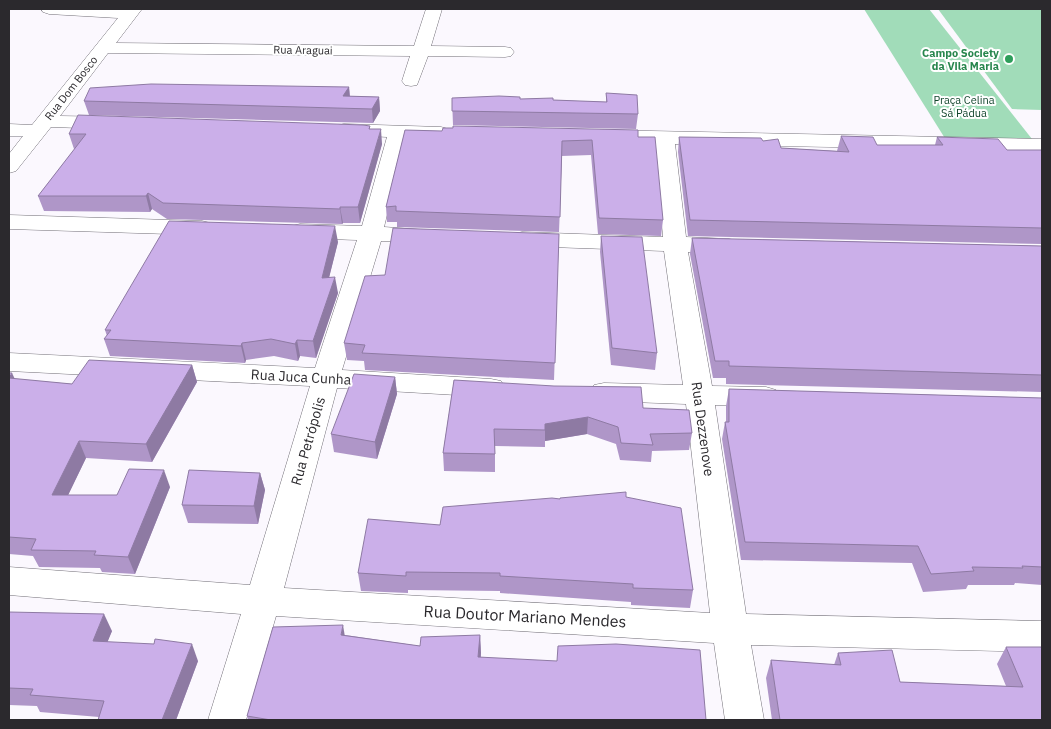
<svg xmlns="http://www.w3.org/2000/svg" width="1051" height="729" viewBox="0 0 1051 729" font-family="'IBM Plex Sans',sans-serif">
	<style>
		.green { fill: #a1dcb9 }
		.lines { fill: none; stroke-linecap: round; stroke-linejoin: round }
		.street-casing { stroke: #737078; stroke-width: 1 }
		.street { fill: #fff; fill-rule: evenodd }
		.wall { fill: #af96c8 }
		.shaded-wall { fill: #8e7aa3 }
		.building { fill: #cbafe9; stroke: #8e7aa3 }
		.leisure-dot { fill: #2e9e5b; stroke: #fff; stroke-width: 2 }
		.labels { text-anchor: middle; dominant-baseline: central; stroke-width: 4; stroke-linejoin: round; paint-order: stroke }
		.far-street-label { font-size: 11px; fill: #2b292d; stroke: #fff }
		.far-leisure-label { font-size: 11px; font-weight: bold; fill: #27864d; stroke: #fff; text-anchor: end }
		.far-park-label { font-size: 11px; fill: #11452c; stroke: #fff }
		.street-label { font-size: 14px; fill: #2b292d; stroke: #fff }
		.near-street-label { font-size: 16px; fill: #2b292d; stroke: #fff }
	</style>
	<rect width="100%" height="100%" fill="#fbf8fe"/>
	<g class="green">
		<polygon points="864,9 929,9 1032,139 946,140"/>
		<polygon points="938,9 1042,9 1042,110 1012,109"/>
	</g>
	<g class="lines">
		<g class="street-casing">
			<g id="street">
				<polygon points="41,9 142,9 116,43 414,46 426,9 442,9 431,46 505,47 511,48 514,52 511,56 505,57 428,56 417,85 411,86 405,85 402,81 410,56 108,53 60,116 111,117 118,119 121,123 118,127 111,129 51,127 16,171 9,173 9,154 23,136 9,136 9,124 32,125 118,18 49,14 43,12"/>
				<polygon points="344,124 441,127 448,129 451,133 448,137 441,139 406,138 384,227 438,231 442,236 438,241 430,243 381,241 342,370 491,379 501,381 505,388 501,395 491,397 337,388 284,588 710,613 686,404 604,401 594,399 590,392 594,385 604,383 683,385 664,251 522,246 514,244 510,239 514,234 522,232 663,237 655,143 594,140 591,136 594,132 601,130 1042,139 1042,151 675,144 686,237 729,239 737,241 741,246 737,251 729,253 688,252 712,386 766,387 776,390 780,397 776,404 766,407 715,405 746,614 1042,621 1042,652 751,645 764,720 725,720 714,643 276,616 246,720 208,720 241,614 9,595 9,567 250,585 310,386 9,371 9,353 315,368 357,240 300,238 292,236 288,231 292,226 300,224 362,226 387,137 337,134 334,130 337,126"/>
				<polygon points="9,215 202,221 210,223 214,228 210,233 202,235 9,229"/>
			</g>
		</g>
		<use href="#street" class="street"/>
	</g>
	<g class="wall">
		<polygon points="349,87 350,96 379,97 380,111 373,123 89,115 84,101"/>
		<polygon points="606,93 638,114 636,129 453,125 452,98 520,99 606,102"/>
		<polygon points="370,126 370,129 382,144 360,223 343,223 342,224 167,219 152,209 150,212 44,211 38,196 75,149 74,149 69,134"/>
		<polygon points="405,130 638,137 663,220 661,236 598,234 591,155 562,156 559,232 397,227 397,222 387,222 386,207"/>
		<polygon points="841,136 877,145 935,145 937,137 1007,150 1042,150 1042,244 688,236 678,152 679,137 763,141 781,148 837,151"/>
		<polygon points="559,234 554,380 365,370 364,361 347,360 344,343 385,275"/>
		<polygon points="601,236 657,353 655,370 611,365 600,252"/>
		<polygon points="692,238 1042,246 1042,392 726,384 726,378 713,378 690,254"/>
		<polygon points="338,242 329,277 338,293 316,358 300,356 298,361 274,356 246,360 245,363 110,356 104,339 107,336 105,330"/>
		<polygon points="192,365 197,382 152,462 86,458 68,495 117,495 170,487 135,574 102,572 100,568 39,567 33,556 9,554 9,373 15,379 72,384"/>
		<polygon points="395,377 397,394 377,459 334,452 331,434"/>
		<polygon points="454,380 643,408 692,433 689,450 652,451 651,462 620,460 616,444 587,434 545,441 545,447 495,446 495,472 444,471 443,453"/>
		<polygon points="729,389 1042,398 1042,585 1015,583 1014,585 968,585 966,589 923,592 912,563 741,560 722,439 725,422 726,422 726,406"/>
		<polygon points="260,473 265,490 258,524 188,523 182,505"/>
		<polygon points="626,497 693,590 690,608 631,605 631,602 500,593 500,591 408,590 408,593 361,591 358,573 440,525 560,499"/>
		<polygon points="9,612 112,631 107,642 198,661 176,720 98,720 99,717 40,712 37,706 9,705"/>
		<polygon points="345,635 420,646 480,635 481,657 706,720 248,720 247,716"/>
		<polygon points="1006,647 1042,720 772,720 766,678 771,660 834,665 838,653 900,682 1006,686 997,664"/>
	</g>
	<g class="shaded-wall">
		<polygon points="349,87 350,101 343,96"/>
		<polygon points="379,97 380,111 373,123 372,109"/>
		<polygon points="381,129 382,144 360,223 358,207"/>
		<polygon points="148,193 152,209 150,212 146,196"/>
		<polygon points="340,207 343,223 342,224 340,209"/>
		<polygon points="335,226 338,242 325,294 322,278"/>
		<polygon points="335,277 338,293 316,358 313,341"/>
		<polygon points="297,340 300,356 298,361 295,344"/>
		<polygon points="242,343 246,360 245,363 241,346"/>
		<polygon points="192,365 197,382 152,462 146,444"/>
		<polygon points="12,373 20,390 9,378"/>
		<polygon points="395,377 397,394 377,459 375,442"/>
		<polygon points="588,417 587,434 545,441 545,447 545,424"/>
		<polygon points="79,441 86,458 60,512 52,495"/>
		<polygon points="164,470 170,487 135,574 128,557"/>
		<polygon points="260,473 265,490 258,524 254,506"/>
		<polygon points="104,614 112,631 101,658 93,641"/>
		<polygon points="343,625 346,643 341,635"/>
		<polygon points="480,635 481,653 479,674 478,657"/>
		<polygon points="192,644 198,661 176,720 162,720"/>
	</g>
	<g class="building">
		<polygon points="151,84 349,87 343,96 379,97 372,109 84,101 90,88"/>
		<polygon points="606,93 637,95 638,114 452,111 452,98 499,96 520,97 520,99 553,98 553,100 607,102"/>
		<polygon points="78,115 363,125 370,126 369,129 381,129 358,207 340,207 340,209 163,203 148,193 146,196 38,196 86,134 69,134"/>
		<polygon points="453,126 638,130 638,137 655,137 663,220 599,218 592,140 562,141 560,217 396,211 396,206 386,207 405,130 442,131 443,128 453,128"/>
		<polygon points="841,136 873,137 877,145 943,145 937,137 998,139 1007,150 1042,150 1042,228 690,220 679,137 761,138 763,141 778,139 781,148 849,152"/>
		<polygon points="169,221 335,226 322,278 335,277 313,341 297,340 295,344 271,339 242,343 241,346 104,339 111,330 105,330"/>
		<polygon points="393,228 559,234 555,363 362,353 365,345 344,343 365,276 385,275"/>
		<polygon points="601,236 642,237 657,353 612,348"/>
		<polygon points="692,238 1042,246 1042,375 729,366 729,361 715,361"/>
		<polygon points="89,360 192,365 146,444 79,441 52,495 117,495 129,469 164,470 128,557 94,555 96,551 31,550 36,539 9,537 9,378 72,384"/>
		<polygon points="9,373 12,373 9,378"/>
		<polygon points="354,374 395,377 375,442 331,434"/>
		<polygon points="454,380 554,386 641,387 643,408 689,410 692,433 650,434 653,445 621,443 618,427 588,417 545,424 545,430 494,429 495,454 443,453"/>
		<polygon points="729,389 1042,398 1042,567 1022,566 1023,568 972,567 974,571 931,574 918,546 745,542 725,422 729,422"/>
		<polygon points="189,470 260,473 254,506 182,505"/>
		<polygon points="626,492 626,497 681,508 693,590 633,588 633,584 500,576 500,573 406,572 406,576 358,573 368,519 440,525 443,507 552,498 560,499 560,498"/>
		<polygon points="9,612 104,614 93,641 154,644 155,639 192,644 162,720 98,720 104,701 30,695 33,689 9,688"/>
		<polygon points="343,625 341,635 420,646 421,637 480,635 478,657 557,661 558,646 616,644 700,650 706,720 271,720 247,716 273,627"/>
		<polygon points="1006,647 1041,647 1042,649 1042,720 780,720 771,660 841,665 838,653 892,650 900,682 1023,687"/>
	</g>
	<circle class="leisure-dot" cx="1009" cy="59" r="5"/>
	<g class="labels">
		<g class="far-street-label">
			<text transform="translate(303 50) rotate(1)">Rua Araguai</text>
			<text transform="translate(71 88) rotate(-52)">Rua Dom Bosco</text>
		</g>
		<g class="far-leisure-label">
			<text x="999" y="53">Campo Society<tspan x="999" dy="13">da Vila Maria</tspan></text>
		</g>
		<g class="far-park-label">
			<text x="964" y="100">Praça Celina<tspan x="964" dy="13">Sá Pádua</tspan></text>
		</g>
		<g class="street-label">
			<text transform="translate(301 377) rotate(3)">Rua Juca Cunha</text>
			<text transform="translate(703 429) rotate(82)">Rua Dezzenove</text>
			<text transform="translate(308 441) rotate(-74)">Rua Petrópolis</text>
		</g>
		<g class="near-street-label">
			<text transform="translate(525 616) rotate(3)">Rua Doutor Mariano Mendes</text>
		</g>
	</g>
	<rect width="1051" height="729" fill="none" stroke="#2b292d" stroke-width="20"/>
</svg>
